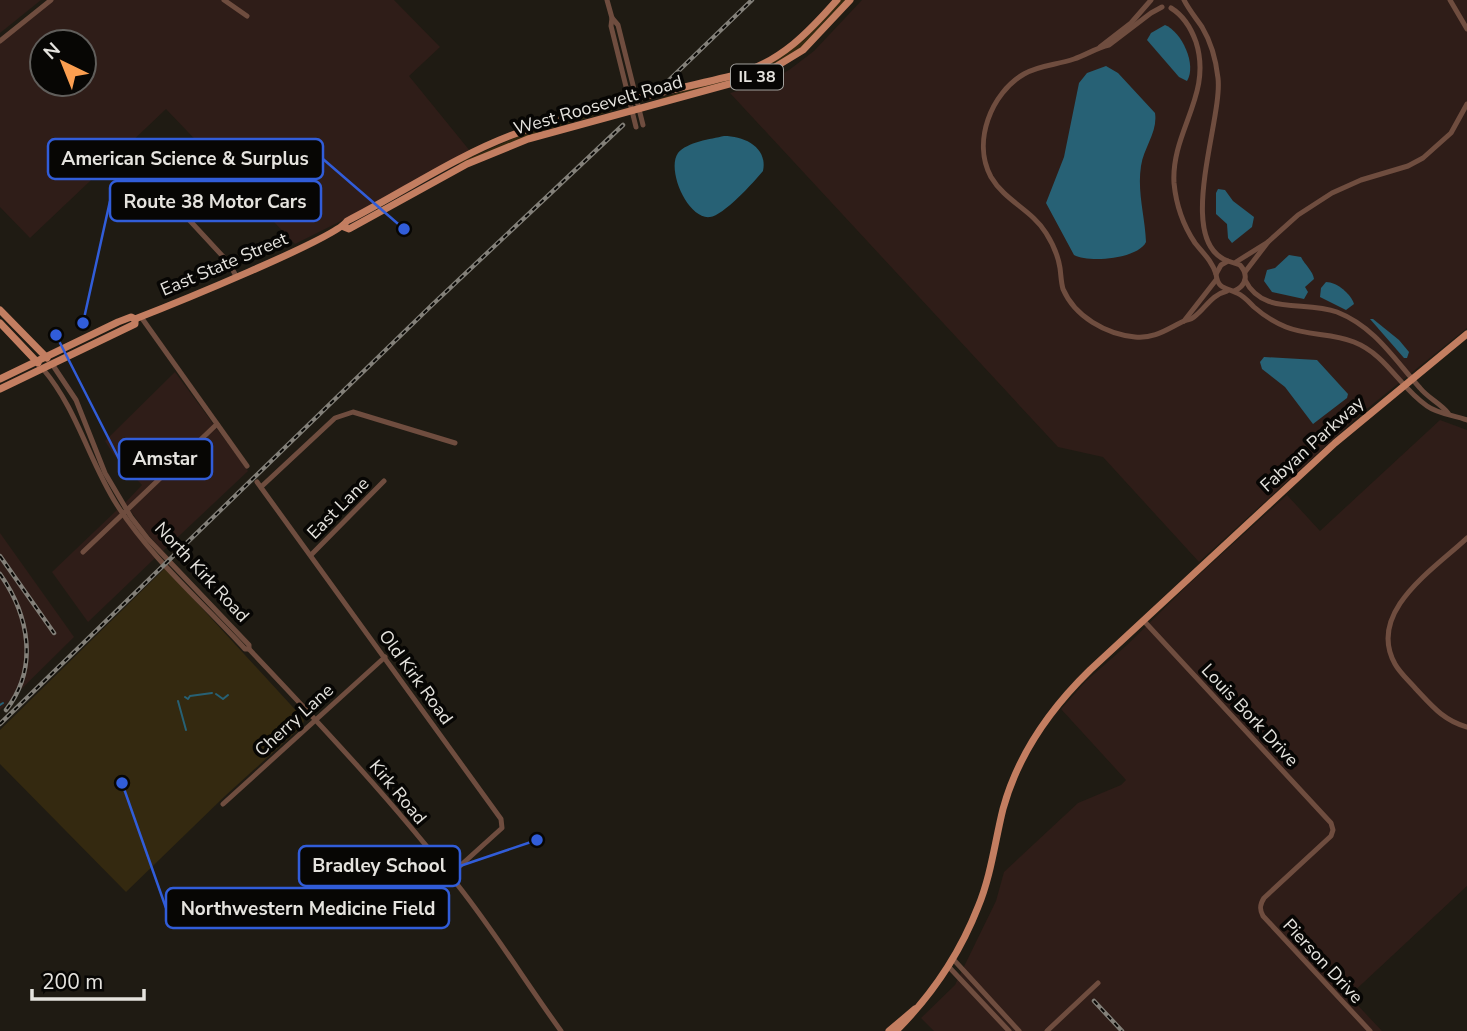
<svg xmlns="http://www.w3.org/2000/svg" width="1467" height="1031" viewBox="0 0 1467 1031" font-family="'Nunito Sans',sans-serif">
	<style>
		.industrial { fill: #2f1d18; fill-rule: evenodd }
		.green { fill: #342910 }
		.water { fill: #276175 }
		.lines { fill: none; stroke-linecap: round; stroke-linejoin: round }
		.stream { stroke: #276175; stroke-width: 2 }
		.minor { stroke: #6f4d3f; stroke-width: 5 }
		.major { stroke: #c37e61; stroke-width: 7 }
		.rail-casing { stroke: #838079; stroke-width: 4.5 }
		.rail { stroke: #070604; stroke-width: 2; stroke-dasharray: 5; stroke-linecap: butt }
		.labels { text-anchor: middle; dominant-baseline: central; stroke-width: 7; stroke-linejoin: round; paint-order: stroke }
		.shield { fill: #070604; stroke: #a2a19d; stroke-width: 2 }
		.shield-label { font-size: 16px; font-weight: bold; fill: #e5e3de }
		.street-label { font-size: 18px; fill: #e5e3de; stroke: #070604 }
		.leader { fill: none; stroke: #315dd9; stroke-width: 2.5 }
		.callout-dot { fill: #315dd9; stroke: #070604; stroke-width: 2.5 }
		.callout { fill: #070604; stroke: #315dd9; stroke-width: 2.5 }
		.callout-label { font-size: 19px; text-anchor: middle; font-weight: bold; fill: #e5e3de }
	</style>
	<rect width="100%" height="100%" fill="#1f1b13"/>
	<g class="industrial">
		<polygon points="0,0 41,0 0,33"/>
		<path d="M53,0H394L440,47L409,76L470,151L381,201L295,244L166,109L30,238L0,207V42ZM42,42H84V84H42Z"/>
		<polygon points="862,0 1467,0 1467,328 1363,412 1199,562 1103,457 1058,447 730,93 762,85 789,70 814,51"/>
		<polygon points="175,372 248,471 163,551 145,531 125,503 142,485 114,455 105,441"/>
		<polygon points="1440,420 1467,430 1467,886 1349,996 1382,1031 934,1031 921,1018 955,985 996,901 1004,872 1078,803 1121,785 1126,780 1061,709 1086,681 1127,645 1190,583 1287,495 1320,531"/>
		<polygon points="117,510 155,558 88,622 52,572"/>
		<polygon points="0,533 74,637 0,710"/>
	</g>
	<g class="green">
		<polygon points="841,0 847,0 806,44 761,73 660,101 659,99 771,63 804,40"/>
		<polygon points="611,109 612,111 545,130 460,165 458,163 521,135"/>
		<polygon points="165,568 301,716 304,721 301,727 225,796 126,892 0,764 0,730"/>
	</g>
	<g class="water">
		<path d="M1165,25C1182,32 1197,65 1187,81L1179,77L1147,40L1151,33Z"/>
		<path d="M1106,66L1118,73L1155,113C1158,132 1144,147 1141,166C1137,192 1145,216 1146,242C1138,259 1089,263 1074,255L1046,203L1064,157L1079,83L1087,73Z"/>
		<path d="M724,136C744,136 768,147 763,171C754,182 723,216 710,217C688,220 666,170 678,153C687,142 711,139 724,136Z"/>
		<polygon points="1218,189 1225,190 1233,201 1254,217 1252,227 1232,243 1228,238 1227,224 1216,214 1216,193"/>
		<path d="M1289,255L1301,257C1305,265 1313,271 1314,279L1305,287L1308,292L1304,299L1272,292L1264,281L1267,270L1275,268Z"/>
		<path d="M1326,282C1337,282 1351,294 1354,304L1346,310L1320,297L1321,288Z"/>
		<polygon points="1370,319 1373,319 1399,340 1409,352 1407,358 1404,358"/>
		<polygon points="1264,357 1317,360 1348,394 1347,398 1313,424 1285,387 1262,369 1260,362"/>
	</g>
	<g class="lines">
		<g class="stream">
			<polyline points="216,694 223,699 228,695"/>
			<polyline points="185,697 188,699 190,696 212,693"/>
			<polyline points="178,701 186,730"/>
			<polyline points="0,705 3,703"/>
		</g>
		<g class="minor">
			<polyline points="224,0 247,16"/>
			<polyline points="607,0 612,18 618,25 643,125"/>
			<path d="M1184,0C1189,10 1196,18 1202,27C1211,42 1216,60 1218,78C1223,119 1174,242 1228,261"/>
			<polyline points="1450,0 1467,29"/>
			<path d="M1162,7L1151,13L1109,45C1096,48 1086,55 1074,59C1057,65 1039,65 1024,74C991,93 972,142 991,177C1005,201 1032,210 1046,233C1053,244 1058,255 1060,268C1061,275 1061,282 1063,289C1075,317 1106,334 1135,337C1155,339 1167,329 1184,321C1190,318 1189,321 1194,317C1206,308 1211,295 1227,291"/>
			<path d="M1171,8C1184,16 1191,28 1196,42C1213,95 1171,131 1174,183C1176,204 1183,225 1195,243C1203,253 1212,261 1216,274"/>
			<polyline points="612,18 611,26 636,127"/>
			<polyline points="0,41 51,0"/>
			<polyline points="1100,47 1131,23 1151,0"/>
			<polyline points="131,157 229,263 236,276"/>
			<polyline points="1236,262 1268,242 1298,215 1332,193 1361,180 1408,166 1423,158 1451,133 1467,104"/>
			<polyline points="1245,272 1268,242"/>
			<path d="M1245,280C1263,316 1304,300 1337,312C1375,327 1394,359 1420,388C1428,398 1440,403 1448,413"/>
			<path d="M1234,291C1246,286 1249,275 1240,265L1228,261L1221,265L1216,274C1218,290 1226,287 1237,293C1244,296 1249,302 1254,307C1263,315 1274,322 1286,327C1308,336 1332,333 1354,342C1387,355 1399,387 1427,406C1438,414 1454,415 1467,420"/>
			<polyline points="141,317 247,466"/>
			<polyline points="1184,321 1216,280"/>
			<polyline points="52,364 76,400 105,473 131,517 148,539 249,645 249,649"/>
			<path d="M43,369C77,409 89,461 117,505C151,558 202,602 245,649H249C322,726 395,804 460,888C496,934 527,984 561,1031"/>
			<polyline points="257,482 501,819 502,828 450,875"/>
			<polyline points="261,487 335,418 353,412 455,443"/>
			<path d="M1467,538C1434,569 1366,612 1395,664C1400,673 1409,681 1416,689C1432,706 1444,721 1467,727"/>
			<polyline points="83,552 217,424"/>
			<polyline points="311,555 384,481"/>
			<path d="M1143,620L1331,823L1333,830L1331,836L1264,898C1260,904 1259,909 1263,916L1370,1031"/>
			<polyline points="223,804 385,657"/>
			<polyline points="953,959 1019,1031"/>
			<polyline points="948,966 1009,1031"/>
			<polyline points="1047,1031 1098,983"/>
		</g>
		<g class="major">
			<polyline points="344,227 349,229 467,164 528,139 762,75 803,50 850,0"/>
			<polyline points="0,310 47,358"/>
			<polyline points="0,323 38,363"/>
			<path d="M0,379L118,322L131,317L135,319C166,307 337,238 347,221C402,193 454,157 512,135C585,107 664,93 739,74C782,60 808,33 837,0"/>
			<polyline points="0,389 135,324 135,319"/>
			<polyline points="889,1031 915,1009"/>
			<path d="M896,1031C931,996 960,953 978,907C991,876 995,841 1003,809C1018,754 1050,709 1090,670L1335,443L1467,334"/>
		</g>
		<g class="rail-casing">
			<g id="rail">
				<polyline points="665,84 752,0"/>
				<polyline points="0,556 54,633"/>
				<path d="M0,574C29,615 39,668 6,710"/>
				<polyline points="0,724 432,305 623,125"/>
				<polyline points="1094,1001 1122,1031"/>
			</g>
		</g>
		<use href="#rail" class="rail"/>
	</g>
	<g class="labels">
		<rect class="shield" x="731" y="64.5" width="52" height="25" rx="5"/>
		<g class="shield-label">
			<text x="757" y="77">IL 38</text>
		</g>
		<g class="street-label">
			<text transform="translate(598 105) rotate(-16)">West Roosevelt Road</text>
			<text transform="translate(224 264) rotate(-23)">East State Street</text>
			<text transform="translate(1312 444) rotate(-42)">Fabyan Parkway</text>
			<text transform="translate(338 508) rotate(-45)">East Lane</text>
			<text transform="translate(202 572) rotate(47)">North Kirk Road</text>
			<text transform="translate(416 677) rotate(54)">Old Kirk Road</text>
			<text transform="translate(1250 715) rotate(47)">Louis Bork Drive</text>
			<text transform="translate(294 720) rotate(-42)">Cherry Lane</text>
			<text transform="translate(398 792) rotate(50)">Kirk Road</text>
			<text transform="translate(1323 961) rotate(47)">Pierson Drive</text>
		</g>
	</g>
	<path class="leader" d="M404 229L323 159M83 323L110 201M56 335L119 459M537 840L460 866M122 783L166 908"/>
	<g class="callout-dot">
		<circle cx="404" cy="229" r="7"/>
		<circle cx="83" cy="323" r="7"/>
		<circle cx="56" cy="335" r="7"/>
		<circle cx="537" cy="840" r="7"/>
		<circle cx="122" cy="783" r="7"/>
	</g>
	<g class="callout">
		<rect x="48" y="139" width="275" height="40" rx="7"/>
		<rect x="110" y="181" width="211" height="40" rx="7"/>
		<rect x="119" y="439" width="93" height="40" rx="7"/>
		<rect x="299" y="846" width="161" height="40" rx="7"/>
		<rect x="166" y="888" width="283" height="40" rx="7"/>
	</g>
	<g class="callout-label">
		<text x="185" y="165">American Science &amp; Surplus</text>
		<text x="215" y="208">Route 38 Motor Cars</text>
		<text x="165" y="465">Amstar</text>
		<text x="379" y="872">Bradley School</text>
		<text x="308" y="915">Northwestern Medicine Field</text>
	</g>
	<g transform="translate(63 63) rotate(317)"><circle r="33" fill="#070604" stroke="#605e5b" stroke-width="2"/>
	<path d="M0-5L12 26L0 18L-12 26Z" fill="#fb9e50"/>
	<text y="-10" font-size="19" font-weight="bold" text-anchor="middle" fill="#e5e3de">N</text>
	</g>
	<path d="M32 989v10h112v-10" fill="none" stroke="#e5e3de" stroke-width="3.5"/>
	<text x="42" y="989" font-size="21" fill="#e5e3de" stroke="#070604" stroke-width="5" paint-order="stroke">200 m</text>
</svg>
